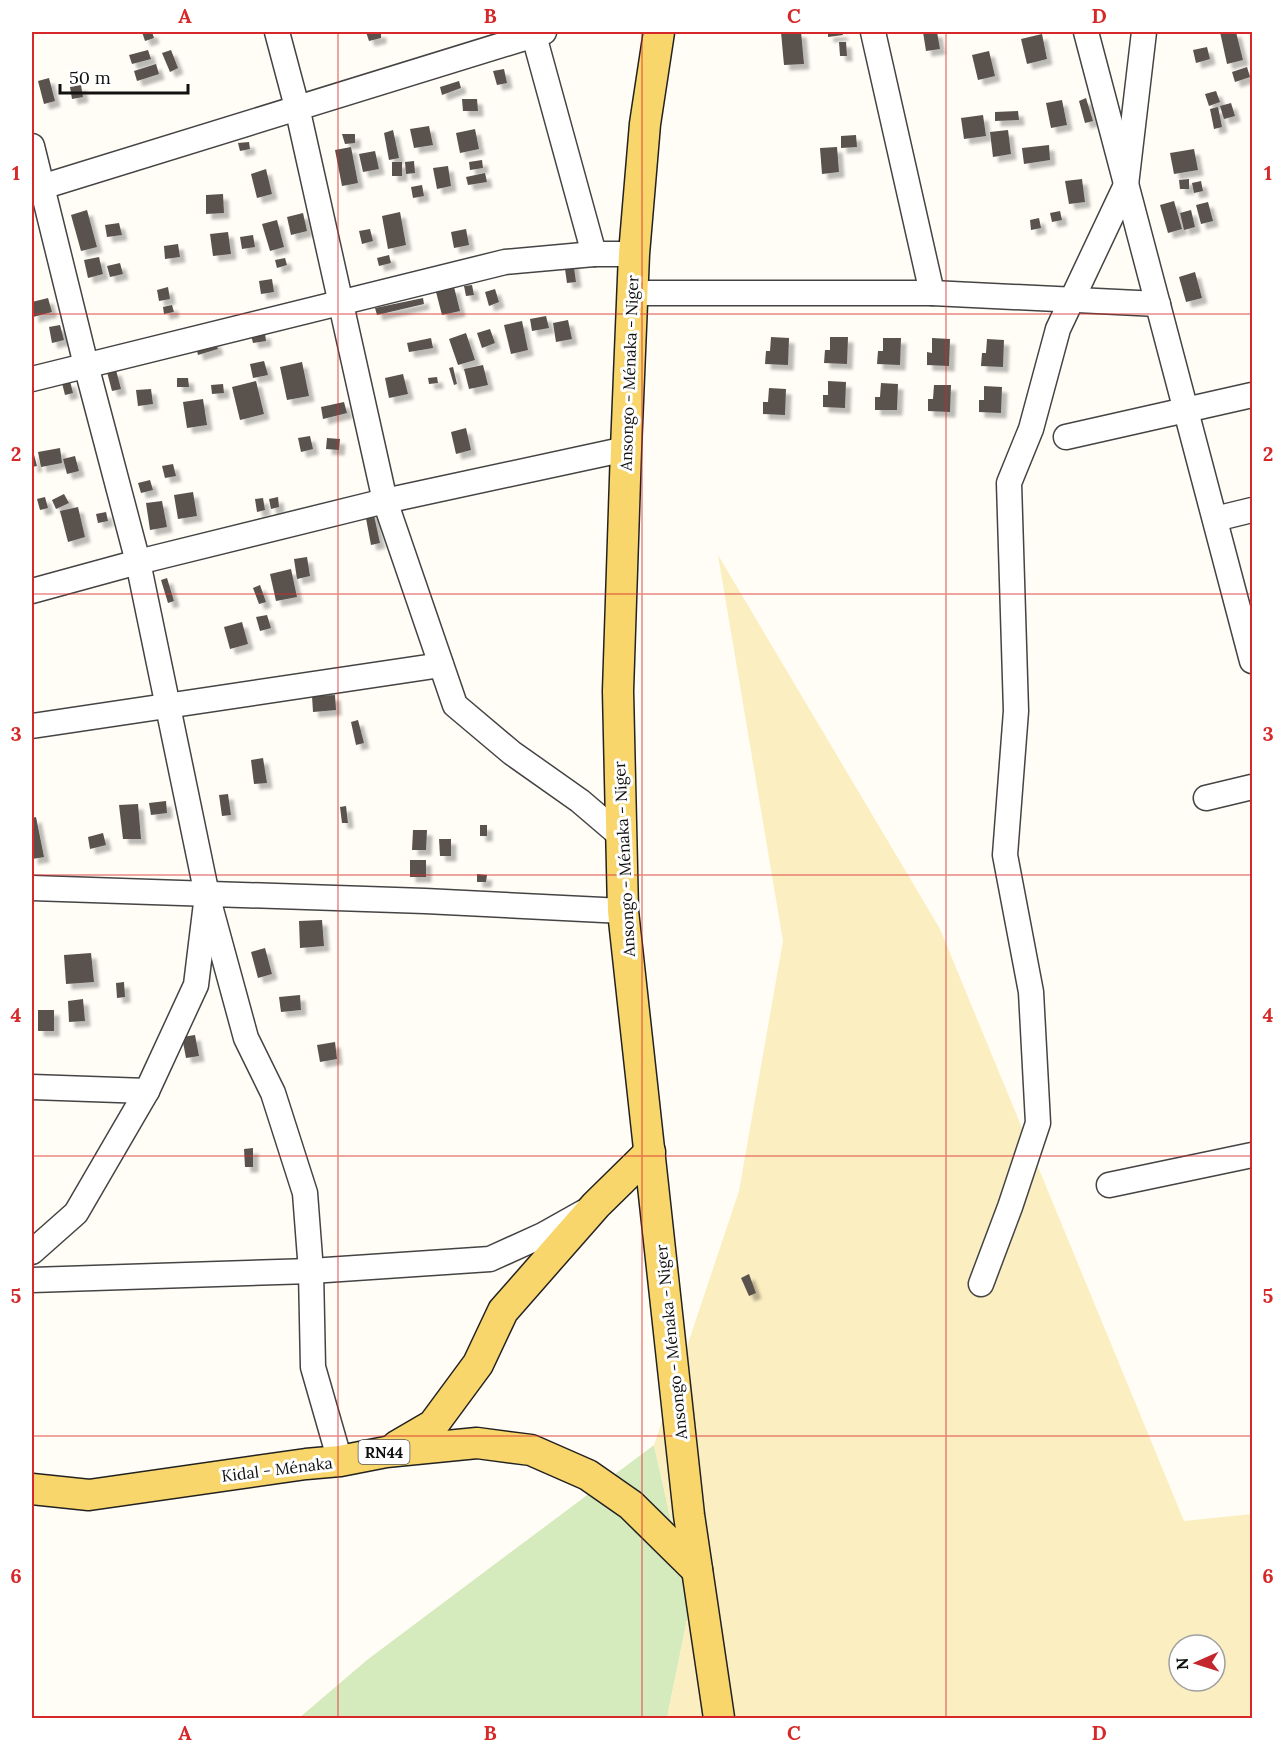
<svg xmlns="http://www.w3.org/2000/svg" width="1284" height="1750" viewBox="0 0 1284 1750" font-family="Lora,serif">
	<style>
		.green { fill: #d5ebbd }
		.sand { fill: #fbeec1; fill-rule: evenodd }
		.building { fill: #5a524d; filter: url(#shadow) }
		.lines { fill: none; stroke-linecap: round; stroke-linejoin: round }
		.minor-casing { stroke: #444; stroke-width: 27 }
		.major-casing { stroke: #222; stroke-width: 33 }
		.minor { stroke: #fff; stroke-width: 24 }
		.major { stroke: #f9d66b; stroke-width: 30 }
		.grid { fill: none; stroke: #d62828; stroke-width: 1.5; stroke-opacity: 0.55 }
		.labels { text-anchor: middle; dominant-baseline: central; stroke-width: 6; stroke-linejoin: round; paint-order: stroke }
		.shield { fill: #fff; stroke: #585858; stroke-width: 1.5 }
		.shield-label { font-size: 15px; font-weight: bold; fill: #111 }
		.street-label { font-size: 16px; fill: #111; stroke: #fff }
		.neatline { fill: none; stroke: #d62828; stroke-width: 2 }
		.grid-label { font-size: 20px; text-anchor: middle; font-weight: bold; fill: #d62828 }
	</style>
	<defs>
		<filter id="shadow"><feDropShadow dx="5.5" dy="5.5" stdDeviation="1.5" flood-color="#0004"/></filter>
	</defs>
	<rect width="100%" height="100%" fill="#fffdf5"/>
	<polygon class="green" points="654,1445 690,1605 667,1718 299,1718 367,1660"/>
	<path class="sand" d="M718,555L940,929L1184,1521L1252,1514V1718H667L690,1605L654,1445L739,1191L783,941ZM1179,1645H1215V1681H1179Z"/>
	<g class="building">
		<polygon points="142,32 152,32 154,38 145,41"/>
		<polygon points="366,32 381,32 381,38 369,41"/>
		<polygon points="781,32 801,32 804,64 784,65"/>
		<polygon points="828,32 842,32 843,35 828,37"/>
		<polygon points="923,32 937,32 940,49 926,51"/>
		<polygon points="1220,32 1236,32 1243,60 1227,64"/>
		<polygon points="1042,34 1047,59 1027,64 1021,39"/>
		<polygon points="839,42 846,42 847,56 840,56"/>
		<polygon points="1207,47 1210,59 1196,63 1193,50"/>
		<polygon points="148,50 151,59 132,64 129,55"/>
		<polygon points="171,50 178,68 170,72 162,53"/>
		<polygon points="989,51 995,76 978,80 972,55"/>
		<polygon points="156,64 159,74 137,81 134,71"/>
		<polygon points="1247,67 1250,77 1235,82 1232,72"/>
		<polygon points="504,69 507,83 497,85 493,71"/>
		<polygon points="49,78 55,101 44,104 38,81"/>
		<polygon points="459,81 461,88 442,95 440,87"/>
		<polygon points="81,85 83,97 72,99 70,87"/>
		<polygon points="1216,91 1220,102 1209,106 1205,94"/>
		<polygon points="1086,98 1093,121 1085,123 1079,101"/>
		<polygon points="462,99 477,99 478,111 463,111"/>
		<polygon points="1062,100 1067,125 1051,128 1046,103"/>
		<polygon points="1231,103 1235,116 1224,119 1220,106"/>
		<polygon points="1218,107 1222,127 1214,129 1210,109"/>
		<polygon points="1018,111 1019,120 995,121 995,112"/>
		<polygon points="983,115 986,136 964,139 961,118"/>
		<polygon points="429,126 433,145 414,148 410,129"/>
		<polygon points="475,129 479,149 460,153 456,133"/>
		<polygon points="393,130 399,158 389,160 384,133"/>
		<polygon points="1008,130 1011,154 993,157 990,132"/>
		<polygon points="342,134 355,134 355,143 345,144"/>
		<polygon points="856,135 857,147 841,148 841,136"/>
		<polygon points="249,142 250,149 240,151 238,143"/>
		<polygon points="1049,145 1050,160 1024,164 1022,148"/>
		<polygon points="351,147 358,183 342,186 335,150"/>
		<polygon points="837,147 839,172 822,174 820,148"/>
		<polygon points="1194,149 1198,170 1174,174 1170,153"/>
		<polygon points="375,151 379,169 363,172 359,154"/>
		<polygon points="482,160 483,168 470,170 469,162"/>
		<polygon points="414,161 415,173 406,174 405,162"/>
		<rect x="392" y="162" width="10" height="14"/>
		<polygon points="448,166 451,186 437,189 433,168"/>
		<polygon points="266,169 272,194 257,198 251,174"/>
		<polygon points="485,173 487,182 468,185 466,177"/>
		<polygon points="1082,179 1085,202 1069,204 1065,181"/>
		<polygon points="1189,179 1189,189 1180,189 1179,180"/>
		<polygon points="1201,181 1203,191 1194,193 1192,183"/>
		<polygon points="422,185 424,196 413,198 411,187"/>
		<polygon points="223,194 224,213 206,214 206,195"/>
		<polygon points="1174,201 1182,229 1168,233 1160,205"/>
		<polygon points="1208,202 1213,221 1201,224 1196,205"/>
		<polygon points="87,210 97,247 81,251 71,215"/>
		<polygon points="1191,210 1195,227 1184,230 1180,213"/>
		<polygon points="1060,211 1062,220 1052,222 1050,213"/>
		<polygon points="400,212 406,245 388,249 382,216"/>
		<polygon points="303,213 307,231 291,235 287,217"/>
		<polygon points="1039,218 1041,228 1031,230 1030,220"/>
		<polygon points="277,220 284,247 270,251 262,224"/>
		<polygon points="119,223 122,235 107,237 105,225"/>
		<polygon points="370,229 373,241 362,244 359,231"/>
		<polygon points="466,229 469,245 454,248 451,232"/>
		<polygon points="228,232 231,254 213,256 210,234"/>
		<polygon points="253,235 255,247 242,249 240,237"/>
		<polygon points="178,244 180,257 165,259 164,246"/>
		<polygon points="389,255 391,263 379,266 377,258"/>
		<polygon points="99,257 103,274 88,278 84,260"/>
		<polygon points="285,258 287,265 277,268 275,260"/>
		<polygon points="573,261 576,282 567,283 564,262"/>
		<polygon points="120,263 123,274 110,277 107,266"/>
		<polygon points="1195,272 1202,298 1186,302 1179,277"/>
		<polygon points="272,279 274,292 261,294 259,281"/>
		<polygon points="472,285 474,295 466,296 464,286"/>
		<polygon points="168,287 170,299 159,301 157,290"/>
		<polygon points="454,287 460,311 442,315 436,292"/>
		<polygon points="495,289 499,302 489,306 485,292"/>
		<polygon points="48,298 52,312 33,317 32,302"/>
		<polygon points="423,298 424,304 377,315 375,308"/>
		<polygon points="172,305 174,312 164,314 163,307"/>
		<polygon points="546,316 549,328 532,331 530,319"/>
		<polygon points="568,320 572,339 556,342 553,323"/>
		<polygon points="522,321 528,350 511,354 504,325"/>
		<polygon points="60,325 64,340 52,343 49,327"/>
		<polygon points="490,329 495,343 482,348 477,333"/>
		<polygon points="265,333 266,341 253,343 251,335"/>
		<polygon points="466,333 475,360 458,365 449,339"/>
		<polygon points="771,337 789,338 788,365 765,364 766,351 770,351"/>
		<polygon points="830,337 848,337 847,364 824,363 825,350 830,350"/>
		<polygon points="431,338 433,348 409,352 407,343"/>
		<polygon points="883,338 901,338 900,365 877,364 878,351 883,351"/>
		<polygon points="932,338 950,339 949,366 927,365 927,352 932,353"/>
		<polygon points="987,339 1004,340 1003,367 981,366 982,353 986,353"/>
		<polygon points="215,341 218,349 198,355 196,347"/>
		<polygon points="264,361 268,375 253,378 250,364"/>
		<polygon points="302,362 309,396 287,400 280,367"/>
		<polygon points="483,365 488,385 469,389 464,369"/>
		<polygon points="453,367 457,384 454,385 449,368"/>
		<polygon points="116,370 121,389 112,391 107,372"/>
		<polygon points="403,374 408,394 389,398 385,378"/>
		<polygon points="437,377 438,383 429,384 428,378"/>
		<polygon points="177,378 188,378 189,387 177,387"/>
		<polygon points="70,381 73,393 65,395 62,383"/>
		<polygon points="256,381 264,414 240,420 232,387"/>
		<polygon points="828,381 846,382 845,408 823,407 823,395 828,395"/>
		<polygon points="881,383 898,384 897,410 875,410 875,397 880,397"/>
		<polygon points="223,384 224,393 212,394 211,385"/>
		<polygon points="934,385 951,385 950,412 928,411 928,399 933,399"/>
		<polygon points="984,386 1002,387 1001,413 979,412 979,400 984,400"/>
		<polygon points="769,388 786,389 785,415 763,414 763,402 768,402"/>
		<polygon points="151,389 153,404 138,406 136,390"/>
		<polygon points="203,399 207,425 187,428 183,402"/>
		<polygon points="344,402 347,413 323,419 321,407"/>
		<polygon points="466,428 471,450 456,454 451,432"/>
		<polygon points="310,436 313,449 301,452 298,438"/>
		<polygon points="327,438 340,439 339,450 326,449"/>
		<polygon points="60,448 62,463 41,467 38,452"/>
		<polygon points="33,451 37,466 32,467 32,452"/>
		<polygon points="75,456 79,471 67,474 63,459"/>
		<polygon points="173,464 176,476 165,478 162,466"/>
		<polygon points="150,480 153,490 141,493 138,483"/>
		<polygon points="193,492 197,516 178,519 174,495"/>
		<polygon points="64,494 69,503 56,509 52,500"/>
		<polygon points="45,497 48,508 40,510 37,499"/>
		<polygon points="278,497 279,507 271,509 269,499"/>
		<polygon points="263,498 265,510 257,512 255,499"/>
		<polygon points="162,501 167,527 150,530 146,503"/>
		<polygon points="78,507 85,537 68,542 60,511"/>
		<polygon points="373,511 380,543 371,545 365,513"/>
		<polygon points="106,512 108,521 98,523 96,514"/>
		<polygon points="307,557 310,576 297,579 294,559"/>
		<polygon points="291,569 297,597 276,601 270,574"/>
		<polygon points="167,578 174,601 168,603 161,580"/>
		<polygon points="260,585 266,602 259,604 253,588"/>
		<polygon points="267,615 271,628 260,631 256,617"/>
		<polygon points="242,622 248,644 230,649 224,627"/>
		<polygon points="335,695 336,710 313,712 312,696"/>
		<polygon points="358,720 364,743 356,745 351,722"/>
		<polygon points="263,758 267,783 254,784 251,760"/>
		<polygon points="228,794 231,815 222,816 219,795"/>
		<polygon points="166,801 167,813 151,815 149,803"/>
		<polygon points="138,804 141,839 123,839 119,805"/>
		<polygon points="346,806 348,823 342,823 340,807"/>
		<polygon points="36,817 44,857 32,859 32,818"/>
		<rect x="480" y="825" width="7" height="11"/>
		<polygon points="413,830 427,830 426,850 412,850"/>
		<polygon points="103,833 106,845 90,849 88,837"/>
		<polygon points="439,839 451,839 451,856 440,856"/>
		<rect x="410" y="860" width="16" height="17"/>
		<polygon points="477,874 487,875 486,882 477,882"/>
		<polygon points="322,920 324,946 300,948 299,921"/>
		<polygon points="265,948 272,974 258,978 251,952"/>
		<polygon points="91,953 94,982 66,984 64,955"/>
		<polygon points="124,982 125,997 117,998 116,983"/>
		<polygon points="300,995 301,1010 281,1012 279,997"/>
		<polygon points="83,999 85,1021 69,1022 68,1001"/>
		<rect x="38" y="1010" width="16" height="21"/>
		<polygon points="195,1035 199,1056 186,1058 182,1037"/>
		<polygon points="335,1042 337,1059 320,1062 317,1045"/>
		<polygon points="253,1148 253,1167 245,1167 244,1149"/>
		<polygon points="749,1274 756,1293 749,1296 741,1278"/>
	</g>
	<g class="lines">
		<g class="minor-casing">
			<g id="minor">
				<polyline points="277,32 297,107 385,501 455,705 512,753 580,801 621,836"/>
				<polyline points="533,32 594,254"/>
				<polyline points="873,32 932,293"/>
				<polyline points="1086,32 1252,661"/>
				<polyline points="32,146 86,365 138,562 207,895 196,985 147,1091 76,1213 32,1252"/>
				<polyline points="32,190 544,32"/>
				<polyline points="632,293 932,293 1158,304"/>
				<polyline points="32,379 505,262 594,254 634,254"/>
				<polyline points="1066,437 1252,395"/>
				<polyline points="1215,519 1252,510"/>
				<polyline points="32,591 138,562 385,501 626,449"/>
				<polyline points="32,726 441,665"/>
				<polyline points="1206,798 1252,787"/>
				<polyline points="32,888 425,901 623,911"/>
				<polyline points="210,906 246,1038 273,1093 305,1193 311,1271 313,1367 340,1461"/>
				<polyline points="32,1087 147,1091"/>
				<polyline points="1109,1185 1252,1155"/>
				<polyline points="32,1280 311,1271 490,1259 543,1235 584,1212"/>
				<polyline points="981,1284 1010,1207 1038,1123 1031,992 1005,855 1016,711 1009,483 1031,429 1058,329 1126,185 1144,32"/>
			</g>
		</g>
		<g class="major-casing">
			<g id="major">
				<polyline points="659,32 645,124 634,254 626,449 618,691 623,911 689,1515 719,1718"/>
				<polyline points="397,1446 433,1425 478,1364 503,1311 596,1205 650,1152"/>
				<polyline points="32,1489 89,1495 306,1464 340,1461 386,1452 477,1443 531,1450 588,1475 631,1505 697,1570"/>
			</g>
		</g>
		<use href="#minor" class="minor"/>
		<use href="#major" class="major"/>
	</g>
	<path class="grid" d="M338,32V1718M642,32V1718M946,32V1718M32,314H1252M32,594H1252M32,875H1252M32,1156H1252M32,1436H1252"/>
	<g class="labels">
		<rect class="shield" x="358.5" y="1440" width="51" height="24" rx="4.5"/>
		<g class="shield-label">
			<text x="384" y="1452">RN44</text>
		</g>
		<g class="street-label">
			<text transform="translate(629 373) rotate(-88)">Ansongo - Ménaka - Niger</text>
			<text transform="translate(624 859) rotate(-93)">Ansongo - Ménaka - Niger</text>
			<text transform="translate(671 1342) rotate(-96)">Ansongo - Ménaka - Niger</text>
			<text transform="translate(277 1469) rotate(-7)">Kidal - Ménaka</text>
		</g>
	</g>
	<rect width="1284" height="1750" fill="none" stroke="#ffffff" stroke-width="66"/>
	<g transform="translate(1197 1663) rotate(267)"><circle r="28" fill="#ffffff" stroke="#a0a0a0" stroke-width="1.5"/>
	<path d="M0-4.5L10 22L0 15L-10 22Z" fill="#c4262e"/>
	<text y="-9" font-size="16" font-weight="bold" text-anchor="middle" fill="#111111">N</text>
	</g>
	<path d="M60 84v9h128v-9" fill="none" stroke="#111111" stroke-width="3"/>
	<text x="69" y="84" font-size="18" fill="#111111" stroke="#ffffff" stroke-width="4.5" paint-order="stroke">50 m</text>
	<rect x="33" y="33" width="1218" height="1684" class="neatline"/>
	<g class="grid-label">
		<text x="185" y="23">A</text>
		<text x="490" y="23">B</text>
		<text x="794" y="23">C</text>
		<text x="1099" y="23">D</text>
		<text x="16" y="180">1</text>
		<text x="1268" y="180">1</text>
		<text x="16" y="461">2</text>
		<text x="1268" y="461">2</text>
		<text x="16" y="741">3</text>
		<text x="1268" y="741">3</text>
		<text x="16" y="1022">4</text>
		<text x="1268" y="1022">4</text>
		<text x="16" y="1303">5</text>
		<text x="1268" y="1303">5</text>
		<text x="16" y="1583">6</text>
		<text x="1268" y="1583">6</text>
		<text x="185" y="1740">A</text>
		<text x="490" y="1740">B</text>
		<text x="794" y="1740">C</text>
		<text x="1099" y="1740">D</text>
	</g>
</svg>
